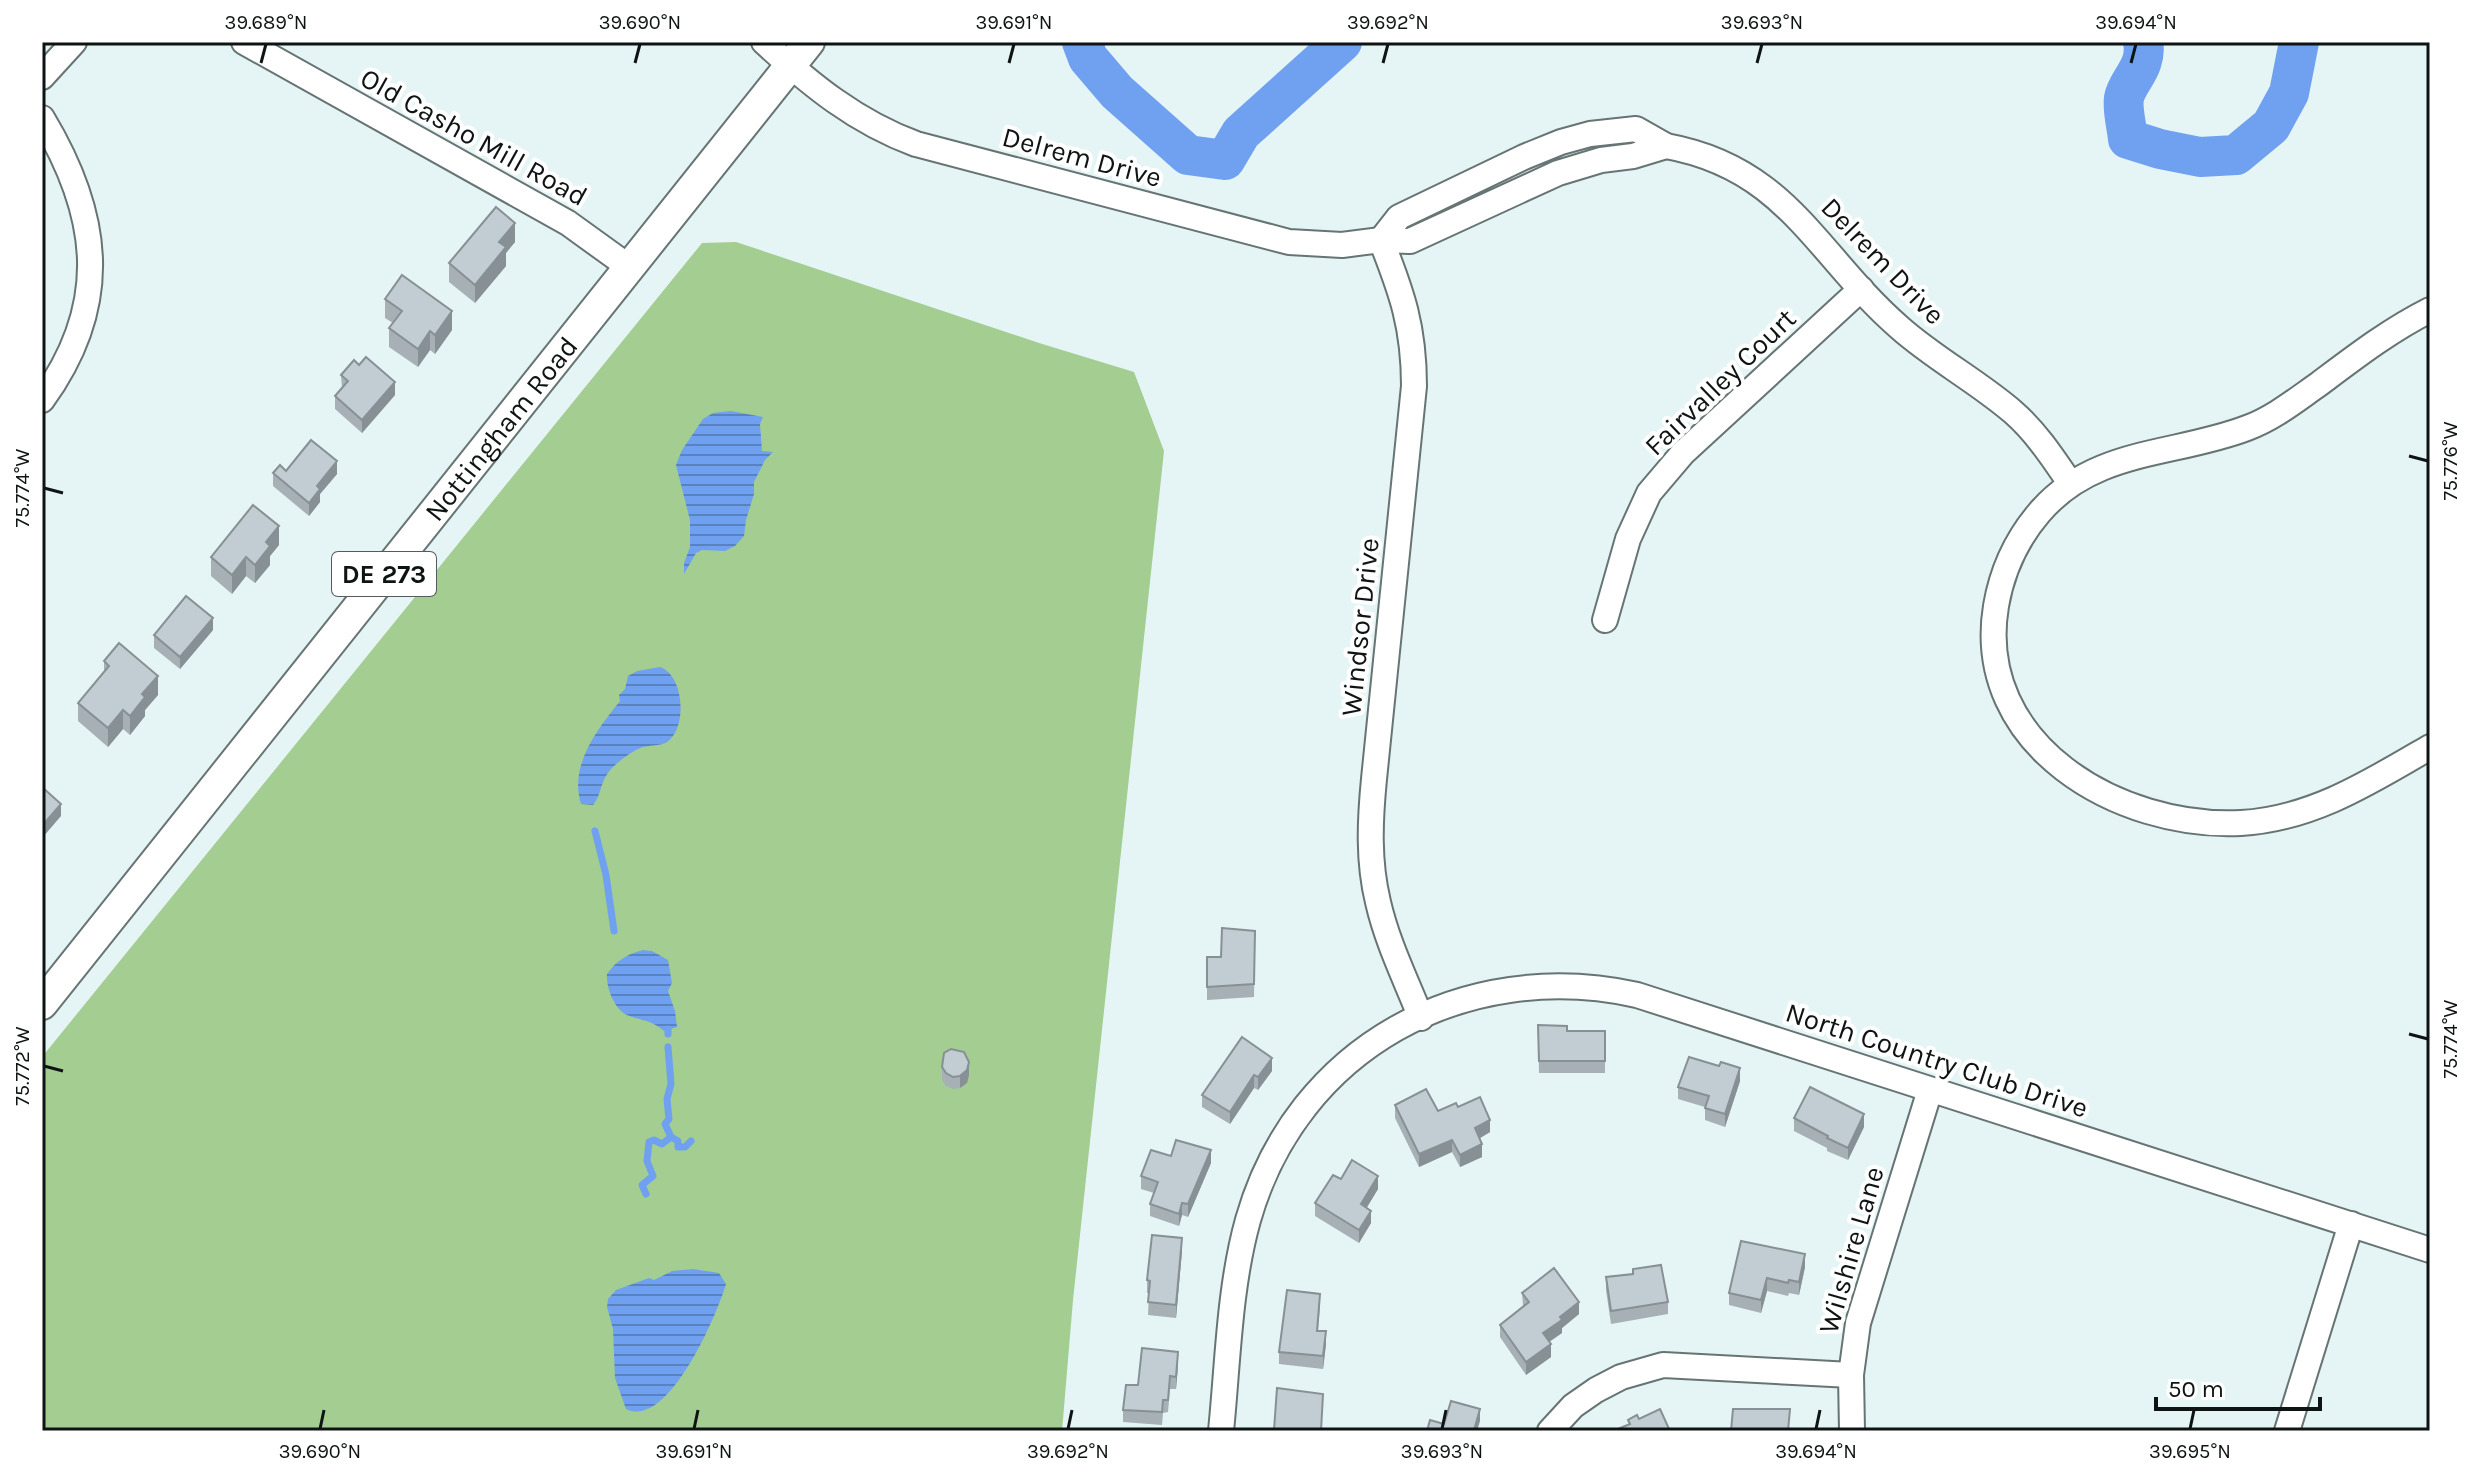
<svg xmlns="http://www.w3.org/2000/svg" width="2472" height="1473" viewBox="0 0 2472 1473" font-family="Karla,sans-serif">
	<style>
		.grass { fill: #a3cd91 }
		.water { fill: url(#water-rules) }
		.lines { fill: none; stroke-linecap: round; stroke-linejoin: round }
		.stream { stroke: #6fa1f0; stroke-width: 7 }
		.river { stroke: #6fa1f0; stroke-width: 40 }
		.minor-casing { stroke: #677474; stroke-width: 28 }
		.major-casing { stroke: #677474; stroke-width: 34 }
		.minor { stroke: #fff; stroke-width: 24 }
		.major { stroke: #fff; stroke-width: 30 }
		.wall { fill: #a6b0b5 }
		.shaded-wall { fill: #879094 }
		.building { fill: #c1cdd3; stroke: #879094; stroke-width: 2 }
		.ticks { fill: none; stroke: #0e1313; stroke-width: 3 }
		.labels { text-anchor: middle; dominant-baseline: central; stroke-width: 8; stroke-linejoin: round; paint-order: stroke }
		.shield { fill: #fff; stroke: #565a5a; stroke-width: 2 }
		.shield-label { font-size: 26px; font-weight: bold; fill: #0e1313 }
		.street-label { font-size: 28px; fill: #0e1313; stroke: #fff }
		.neatline { fill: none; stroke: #0e1313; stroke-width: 3 }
		.ticks-label { font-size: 20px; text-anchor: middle; fill: #0e1313 }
	</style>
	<defs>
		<pattern id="water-rules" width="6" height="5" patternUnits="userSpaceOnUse" patternTransform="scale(2)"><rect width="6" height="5" fill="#6fa1f0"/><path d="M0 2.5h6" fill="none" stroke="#5a82c1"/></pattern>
	</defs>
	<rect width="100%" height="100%" fill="#e5f4f4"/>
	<polygon class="grass" points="736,242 1039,343 1134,372 1164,451 1073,1300 1062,1431 42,1431 42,1057 702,243"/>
	<g class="water">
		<polygon points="731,411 763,417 760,424 762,451 773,452 765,460 754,482 754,494 746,520 744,536 735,546 725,551 702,550 696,553 684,574 684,563 690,547 690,520 676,465 682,450 703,419 713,413"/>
		<path d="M660,667C684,675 688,728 667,742C661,746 650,745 643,747C632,751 620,760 612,768C599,782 602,795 593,805L581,804C569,765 597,730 620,701L619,695L625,689L628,676L637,671Z"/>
		<path d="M643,950L652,951L668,960L672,983L668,991L675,1011L677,1027L664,1031C650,1019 641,1021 627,1015C614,1009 606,987 607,974C616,961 627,954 643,950Z"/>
		<path d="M693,1269L719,1273L726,1284C717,1315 668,1430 626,1409L615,1378L613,1329L607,1307L608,1299L616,1290L649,1278L654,1280L672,1271Z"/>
	</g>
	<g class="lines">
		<g class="stream">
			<polyline points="595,831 606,875 614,931"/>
			<polyline points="668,1029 668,1034"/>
			<polyline points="668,1047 671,1084 667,1099 669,1119 665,1124 671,1137 678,1141 678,1147 685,1147 691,1141"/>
			<polyline points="646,1194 642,1185 653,1176 647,1161 649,1142 654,1140 662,1144 671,1137"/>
		</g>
		<g class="river">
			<polyline points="1082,42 1088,58 1117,92 1188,155 1225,160 1241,133 1342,42"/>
			<path d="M2143,42C2148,67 2127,81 2124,98C2122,110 2127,127 2128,139L2160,149L2200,157L2236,155L2271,126L2289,93L2299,42"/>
		</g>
		<g class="minor-casing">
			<g id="minor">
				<polyline points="244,42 568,223 629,267"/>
				<path d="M764,42C811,85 856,122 916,144L1289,242L1342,245L1381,240C1402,293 1414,327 1414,386L1374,779C1370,820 1368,861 1378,902C1387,942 1406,980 1421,1018"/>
				<polyline points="42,77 74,42"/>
				<path d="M42,118C101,216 111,305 42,400"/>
				<polygon points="1636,129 1666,146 1633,156 1601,160 1558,173 1410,241 1381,240 1399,217 1524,157 1561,142 1590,134"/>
				<path d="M1666,146C1788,168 1816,255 1900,328C1935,359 1977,381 2013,412C2036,432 2053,458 2070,483"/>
				<path d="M2430,310C2390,330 2355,357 2319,384C2296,400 2274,418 2247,428C2174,456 2094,448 2039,513C2016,540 2002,571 1996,606C1973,745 2119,829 2241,823C2312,819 2370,782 2430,747"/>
				<polyline points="1605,620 1628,539 1649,493 1683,453 1861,289"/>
				<path d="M1221,1431C1228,1362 1229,1288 1248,1220C1297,1047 1465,957 1637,995L2430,1250"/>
				<polyline points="1550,1431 1573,1406 1596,1390 1621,1377 1663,1365 1851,1375"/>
				<polyline points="1852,1431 1851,1375 1858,1323 1930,1090"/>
				<polyline points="2287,1431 2351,1224"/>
			</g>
		</g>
		<g class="major-casing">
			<g id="major">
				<path id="s1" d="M42,1004L809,42"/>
			</g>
		</g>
		<use href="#minor" class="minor"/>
		<use href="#major" class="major"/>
	</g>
	<g class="wall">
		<polygon points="515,242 506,253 506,266 475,303 449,282 449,263"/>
		<polygon points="385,299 452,330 435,354 430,350 418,367 389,347 389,328 393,323 385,318"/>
		<polygon points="341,375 395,395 362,433 335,409 335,396 342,388"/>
		<polygon points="286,471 337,474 320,494 320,502 309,516 273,486 273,473"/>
		<polygon points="279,545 270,556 270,565 255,583 246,576 232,594 211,576 211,557"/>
		<polygon points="213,630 180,669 154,648 154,635"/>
		<polygon points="104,661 158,695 145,710 145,716 130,735 123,729 108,747 78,721 78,703 104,672"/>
		<polygon points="1255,931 1254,997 1207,1000 1207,957 1221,957"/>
		<polygon points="1538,1025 1567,1031 1605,1031 1605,1073 1539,1073"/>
		<polygon points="1242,1037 1272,1071 1258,1090 1254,1088 1230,1124 1202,1107 1202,1095"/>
		<polygon points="942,1067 969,1075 967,1083 960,1088 953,1089 946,1086 942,1080"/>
		<polygon points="1740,1081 1725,1127 1705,1120 1705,1107 1678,1099 1678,1087"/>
		<polygon points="1395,1105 1438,1111 1458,1107 1490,1132 1480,1138 1482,1157 1460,1167 1452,1152 1419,1167 1395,1118"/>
		<polygon points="1794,1118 1864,1127 1848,1160 1827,1151 1827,1148 1794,1131"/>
		<polygon points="1171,1156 1211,1163 1188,1217 1182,1215 1179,1226 1150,1216 1150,1204 1154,1193 1141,1189 1141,1176"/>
		<polygon points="1341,1179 1378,1189 1367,1207 1371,1223 1359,1243 1315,1216 1315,1203"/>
		<polygon points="1741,1241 1805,1267 1799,1295 1789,1293 1788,1296 1767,1291 1761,1313 1729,1305 1729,1293"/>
		<polygon points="1182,1251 1176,1318 1148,1315 1149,1293 1147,1293 1147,1280"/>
		<polygon points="1606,1277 1668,1302 1668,1314 1611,1324 1606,1290"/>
		<polygon points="1522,1293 1579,1314 1562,1328 1562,1333 1549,1342 1551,1357 1526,1375 1500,1337 1500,1325 1523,1306"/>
		<polygon points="1320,1307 1318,1331 1326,1344 1323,1369 1279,1364 1279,1352"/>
		<polygon points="1178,1365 1176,1389 1170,1389 1168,1412 1163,1413 1162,1425 1123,1422 1123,1410 1138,1385"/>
	</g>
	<g class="shaded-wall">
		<polygon points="515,223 515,242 506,253 506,266 475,303 475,285 499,242"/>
		<polygon points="452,311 452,330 435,354 435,335"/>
		<polygon points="430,331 430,350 418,367 418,349"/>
		<polygon points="395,382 395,395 362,433 362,420"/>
		<polygon points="337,461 337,474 320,494 320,502 309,516 309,503 317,486"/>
		<polygon points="279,526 279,545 270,556 270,565 255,583 255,565 266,542"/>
		<polygon points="246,557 246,576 232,594 232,575"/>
		<polygon points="213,618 213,630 180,669 180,657"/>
		<polygon points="158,676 158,695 145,710 145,716 130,735 130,716 142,694"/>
		<polygon points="123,710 123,729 108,747 108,728"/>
		<polygon points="61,804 61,816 43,837 43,845 42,846 42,826"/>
		<polygon points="1272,1058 1272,1071 1258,1090 1258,1077"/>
		<polygon points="969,1062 969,1075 967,1083 960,1088 960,1076"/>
		<polygon points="1740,1068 1740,1081 1725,1127 1725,1114"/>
		<polygon points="1254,1075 1254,1088 1230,1124 1230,1112"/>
		<polygon points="1864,1114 1864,1127 1848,1160 1848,1148"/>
		<polygon points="1490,1120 1490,1132 1475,1141 1475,1128"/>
		<polygon points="1452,1140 1452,1152 1419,1167 1419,1154"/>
		<polygon points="1482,1144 1482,1157 1460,1167 1460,1155"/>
		<polygon points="1211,1150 1211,1163 1188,1217 1188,1204"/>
		<polygon points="1378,1176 1378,1189 1361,1217 1361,1204"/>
		<polygon points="1182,1203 1182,1215 1179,1226 1179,1214"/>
		<polygon points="1371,1211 1371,1223 1359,1243 1359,1230"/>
		<polygon points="1182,1238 1182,1251 1176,1318 1176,1305"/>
		<polygon points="1805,1254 1805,1267 1799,1295 1799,1282"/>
		<polygon points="1767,1278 1767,1291 1761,1313 1761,1300"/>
		<polygon points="1579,1302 1579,1314 1562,1328 1562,1333 1543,1346 1543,1333 1560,1317"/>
		<polygon points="1326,1331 1326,1344 1323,1369 1323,1356"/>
		<polygon points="1551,1344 1551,1357 1526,1375 1526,1362"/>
		<polygon points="1178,1352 1178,1365 1176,1389 1176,1377"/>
		<polygon points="1480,1409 1480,1421 1477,1431 1474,1431"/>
	</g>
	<g class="building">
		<polygon points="496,207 515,223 499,242 506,247 475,285 449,263"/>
		<polygon points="402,275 452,311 435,335 430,331 418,349 389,328 402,311 385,299"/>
		<polygon points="366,357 395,382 362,420 335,396 348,381 341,375 354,360 359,365"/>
		<polygon points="311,440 337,461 317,486 320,489 309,503 273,473 280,465 286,471"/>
		<polygon points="253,505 279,526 266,542 270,546 255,565 246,557 232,575 211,557"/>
		<polygon points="186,596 213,618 180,657 154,635"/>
		<polygon points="119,643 158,676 142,694 145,697 130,716 123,710 108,728 78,703 109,666 104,661"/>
		<polygon points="42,787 61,804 42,826"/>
		<polygon points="1222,928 1255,931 1254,984 1207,987 1207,957 1221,957"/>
		<polygon points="1538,1025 1567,1026 1567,1031 1605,1031 1605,1061 1539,1061"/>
		<polygon points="1242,1037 1272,1058 1258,1077 1254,1075 1230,1112 1202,1095"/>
		<polygon points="951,1049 964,1052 969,1062 967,1070 960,1076 953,1077 946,1073 942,1067 944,1053"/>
		<polygon points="1689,1057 1719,1066 1721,1062 1740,1068 1725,1114 1705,1108 1709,1096 1678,1087"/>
		<polygon points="1810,1087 1864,1114 1848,1148 1827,1138 1828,1136 1794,1118"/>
		<polygon points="1426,1089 1438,1111 1456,1103 1458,1107 1480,1097 1490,1120 1475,1128 1482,1144 1460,1155 1452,1140 1419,1154 1395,1105"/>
		<polygon points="1176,1140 1211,1150 1188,1204 1182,1203 1179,1214 1150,1204 1158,1182 1141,1176 1151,1150 1171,1156"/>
		<polygon points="1352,1160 1378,1176 1361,1204 1371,1211 1359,1230 1315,1203 1333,1175 1341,1179"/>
		<polygon points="1152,1235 1182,1238 1176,1305 1148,1302 1150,1281 1147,1280"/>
		<polygon points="1741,1241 1805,1254 1799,1282 1789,1280 1788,1283 1767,1278 1761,1300 1729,1293"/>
		<polygon points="1661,1265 1668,1302 1611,1311 1606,1277 1633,1274 1633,1269"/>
		<polygon points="1554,1268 1579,1302 1560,1317 1562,1320 1543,1333 1551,1344 1526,1362 1500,1325 1529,1302 1522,1293"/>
		<polygon points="1287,1290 1320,1294 1317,1331 1326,1331 1323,1356 1279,1352"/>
		<polygon points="1142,1348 1178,1352 1176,1377 1170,1376 1168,1400 1163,1400 1162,1412 1123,1410 1126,1385 1138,1385"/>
		<polygon points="1277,1388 1323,1394 1321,1431 1274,1430"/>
		<polygon points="1451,1401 1480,1409 1474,1430 1477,1431 1427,1431 1430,1420 1444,1424"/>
		<polygon points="1660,1409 1670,1431 1613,1431 1630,1424 1628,1420 1637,1415 1639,1419"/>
		<polygon points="1733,1409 1790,1409 1788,1431 1731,1431"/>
	</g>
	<path class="ticks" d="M261,63L266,44M635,63L640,44M1009,63L1014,44M1383,63L1388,44M1757,63L1762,44M2131,63L2136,44M2409,456L2428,461M44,488L63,493M2409,1034L2428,1039M44,1066L63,1071M320,1429L324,1410M694,1429L698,1410M1068,1429L1072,1410M1442,1429L1446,1410M1816,1429L1820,1410M2190,1429L2194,1410"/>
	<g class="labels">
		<rect class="shield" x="332" y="552" width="104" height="44" rx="6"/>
		<g class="shield-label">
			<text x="384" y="574">DE 273</text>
		</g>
		<g class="street-label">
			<text transform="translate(474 137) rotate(29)">Old Casho Mill Road</text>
			<text transform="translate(1082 157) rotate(15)">Delrem Drive</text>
			<text transform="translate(1883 261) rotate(46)">Delrem Drive</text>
			<text transform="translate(1720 382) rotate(-44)">Fairvalley Court</text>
			<text stroke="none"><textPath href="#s1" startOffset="736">Nottingham Road</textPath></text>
			<text transform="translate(1360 627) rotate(-84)">Windsor Drive</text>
			<text transform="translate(1937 1060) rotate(18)">North Country Club Drive</text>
			<text transform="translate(1851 1250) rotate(-74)">Wilshire Lane</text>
		</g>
	</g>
	<rect width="2472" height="1473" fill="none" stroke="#ffffff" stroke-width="88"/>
	<path d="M2156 1397v12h164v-12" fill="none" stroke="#0e1313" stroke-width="4"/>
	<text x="2168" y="1397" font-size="24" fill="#0e1313" stroke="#ffffff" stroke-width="6" paint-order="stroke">50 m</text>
	<rect x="44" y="44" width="2384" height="1385" class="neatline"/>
	<g class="ticks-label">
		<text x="266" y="29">39.689°N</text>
		<text x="640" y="29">39.690°N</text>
		<text x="1014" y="29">39.691°N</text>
		<text x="1388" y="29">39.692°N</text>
		<text x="1762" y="29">39.693°N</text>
		<text x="2136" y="29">39.694°N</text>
		<text transform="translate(2450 461) rotate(-90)" y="7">75.776°W</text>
		<text transform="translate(22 488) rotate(-90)" y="7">75.774°W</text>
		<text transform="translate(2450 1039) rotate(-90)" y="7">75.774°W</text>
		<text transform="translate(22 1066) rotate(-90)" y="7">75.772°W</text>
		<text x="320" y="1458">39.690°N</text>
		<text x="694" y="1458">39.691°N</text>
		<text x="1068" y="1458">39.692°N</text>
		<text x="1442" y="1458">39.693°N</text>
		<text x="1816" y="1458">39.694°N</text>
		<text x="2190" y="1458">39.695°N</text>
	</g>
</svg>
